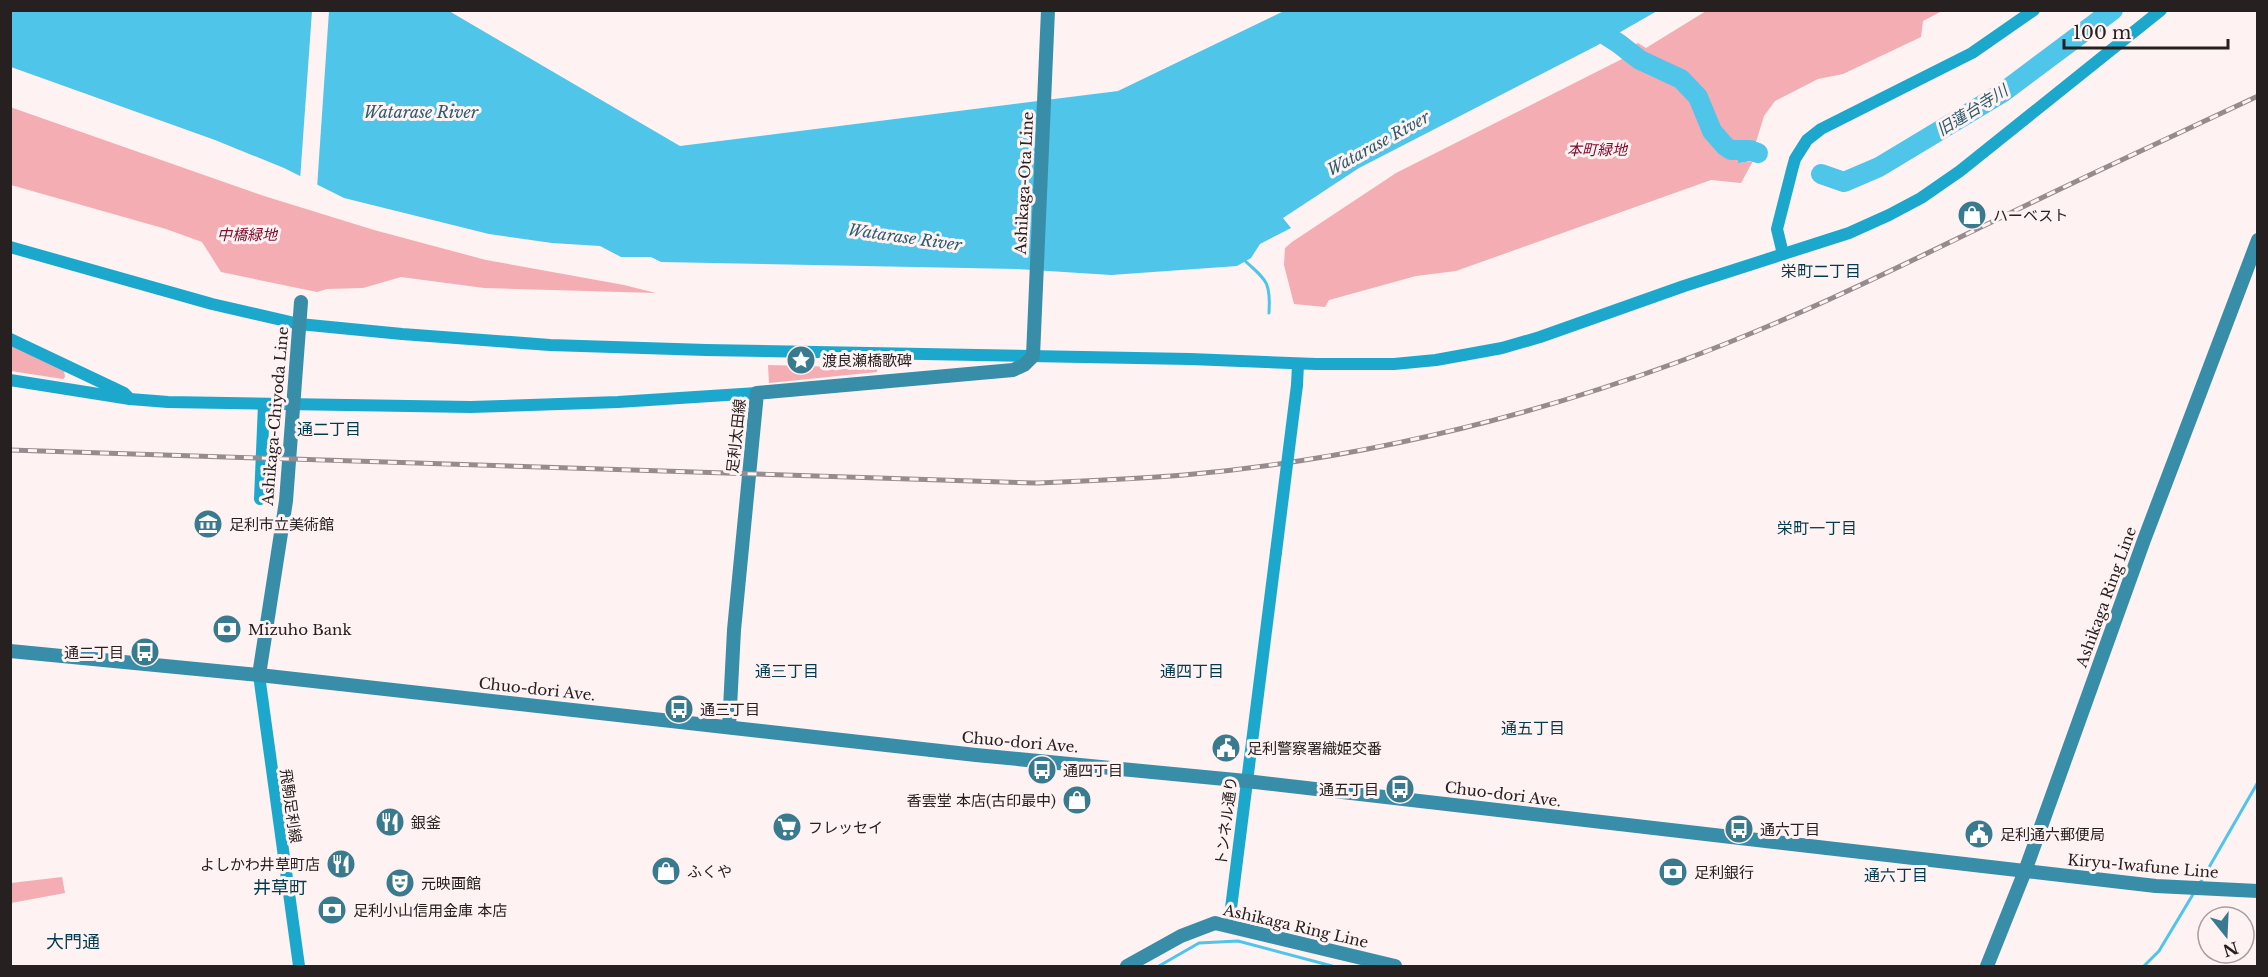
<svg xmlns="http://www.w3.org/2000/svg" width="2268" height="977" viewBox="0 0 2268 977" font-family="'Libre Baskerville','Noto Sans JP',serif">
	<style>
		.green { fill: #f3adb3 }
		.water { fill: #4fc5e9 }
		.pier { fill: #fef2f3 }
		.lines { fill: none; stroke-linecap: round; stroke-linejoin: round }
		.stream { stroke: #4fc5e9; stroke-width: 3 }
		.river { stroke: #4fc5e9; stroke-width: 20 }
		.secondary { stroke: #1ca8cc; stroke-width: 12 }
		.primary { stroke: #388ea8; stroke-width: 14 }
		.rail-casing { stroke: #968c8d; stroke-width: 5 }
		.rail { stroke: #fef2f3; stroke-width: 3; stroke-dasharray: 9; stroke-linecap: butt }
		.secondary-bridge { stroke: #1ca8cc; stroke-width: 12 }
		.labels { text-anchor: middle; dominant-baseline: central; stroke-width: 6; stroke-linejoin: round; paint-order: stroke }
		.park-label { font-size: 15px; font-style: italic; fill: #800d2d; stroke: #fef2f3 }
		.street-label { font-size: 15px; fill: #272020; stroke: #fef2f3 }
		.poi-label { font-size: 15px; fill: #272020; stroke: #fef2f3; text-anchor: start }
		.water-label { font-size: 16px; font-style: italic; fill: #2b5c6b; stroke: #fef2f3 }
		.neighbourhood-label { font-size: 16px; fill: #023c4c; stroke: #fef2f3 }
		.quarter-label { font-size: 18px; fill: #023c4c; stroke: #fef2f3 }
	</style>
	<rect width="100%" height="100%" fill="#fef2f3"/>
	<g class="green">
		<polygon points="1706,11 1942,11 1923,21 1921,37 1843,74 1818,79 1775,101 1764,116 1756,142 1753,140 1747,144 1738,163 1753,161 1741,183 1711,180 1456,271 1416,276 1329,300 1325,307 1294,304 1284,265 1285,248 1292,242 1396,173 1622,59 1618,54 1638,43 1646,48"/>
		<polygon points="10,107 264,196 374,230 486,260 624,285 656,293 484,288 401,277 363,288 327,289 317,292 221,272 202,242 166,229 11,185"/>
		<polygon points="11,346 64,371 65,377 63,379 11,371"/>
		<polygon points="768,365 877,368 877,372 769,383"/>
		<polygon points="62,877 65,893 11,903 11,883"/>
	</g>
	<g class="water">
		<polygon points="10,11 449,11 680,146 1118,91 1284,11 1657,11 1596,46 1359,168 1283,218 1291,228 1260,244 1251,258 1237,266 1111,275 1017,269 661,262 651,257 621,257 600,246 552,243 489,234 344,198 284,168 215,140 11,67"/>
		<path d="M1753,140L1762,145C1755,160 1754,161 1738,163L1739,147Z"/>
	</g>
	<polygon class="pier" points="312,11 329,11 317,188 300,180"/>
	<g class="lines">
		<g class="stream">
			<path d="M1244,260C1266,280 1271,281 1269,313"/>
			<polyline points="2200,883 2258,782"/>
			<polyline points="1159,966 1199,943 1238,941 1332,966"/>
			<polyline points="2144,966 2159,951 2195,891"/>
		</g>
		<g class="river">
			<polyline points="1596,29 1618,43 1640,60 1681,79 1698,97 1712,131 1725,146 1731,150 1749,150 1758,153"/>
			<polyline points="1821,174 1844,182 1879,167 2002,93 2113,10"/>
		</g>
		<g class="secondary">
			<polyline points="10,247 212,304 299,324 402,334 550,345 706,350 1190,359 1316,364 1394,364 1436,360 1502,348 1540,337 1684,286 1849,233 1889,215 1921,198 1960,171 2161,10"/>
			<polyline points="1783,254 1777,229 1792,170 1795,159 1807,140 1821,129 1972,53 2034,10"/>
			<polyline points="10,339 124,393 128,397"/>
			<polyline points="10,380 130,399 168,402 471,407 618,402 757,393"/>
			<polyline points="1297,385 1298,364"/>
			<polyline points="260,499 264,404"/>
			<polyline points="259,675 299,966"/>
			<polyline points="1229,924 1276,552"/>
		</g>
		<g class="primary">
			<polyline points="10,651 259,675 976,755 1246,781 2156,886 2258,891"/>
			<polyline points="259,675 286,501 301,302"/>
			<polyline points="729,727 734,630 757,393 1013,370 1024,365 1033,356 1048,10"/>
			<polyline points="1127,966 1181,936 1215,923 1395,966"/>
			<polyline points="1987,966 2025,871 2144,540 2258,240"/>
		</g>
		<g class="rail-casing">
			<path id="rail" d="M10,450L1035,483C1084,481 1134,479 1184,475C1351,460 1520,420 1678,362C1790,321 1897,268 2004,216C2088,175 2173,136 2258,96"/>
		</g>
		<use href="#rail" class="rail"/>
		<polyline class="secondary-bridge" points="1276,552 1297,385"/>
	</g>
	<defs>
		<g id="shop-disc" transform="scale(1.5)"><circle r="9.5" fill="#3a7a8e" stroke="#fef2f3"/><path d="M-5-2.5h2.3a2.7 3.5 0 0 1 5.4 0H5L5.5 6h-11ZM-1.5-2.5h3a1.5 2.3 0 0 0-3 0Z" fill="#fff"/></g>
		<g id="sight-disc" transform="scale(1.5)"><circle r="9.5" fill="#3a7a8e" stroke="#fef2f3"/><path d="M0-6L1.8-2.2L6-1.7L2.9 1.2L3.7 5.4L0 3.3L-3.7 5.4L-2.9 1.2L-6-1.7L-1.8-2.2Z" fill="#fff"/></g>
		<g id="museum-disc" transform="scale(1.5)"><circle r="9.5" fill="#3a7a8e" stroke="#fef2f3"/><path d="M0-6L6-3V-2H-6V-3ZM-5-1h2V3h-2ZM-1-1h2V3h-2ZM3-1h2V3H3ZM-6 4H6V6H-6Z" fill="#fff"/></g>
		<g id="bank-disc" transform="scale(1.5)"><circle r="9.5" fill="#3a7a8e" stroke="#fef2f3"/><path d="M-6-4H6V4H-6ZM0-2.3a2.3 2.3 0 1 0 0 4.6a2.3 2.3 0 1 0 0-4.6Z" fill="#fff"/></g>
		<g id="bus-disc" transform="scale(1.5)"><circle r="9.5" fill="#3a7a8e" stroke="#fef2f3"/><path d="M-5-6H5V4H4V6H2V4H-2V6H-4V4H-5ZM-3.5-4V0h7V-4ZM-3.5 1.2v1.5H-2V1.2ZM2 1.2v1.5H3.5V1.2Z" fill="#fff"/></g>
		<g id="civic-disc" transform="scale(1.5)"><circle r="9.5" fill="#3a7a8e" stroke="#fef2f3"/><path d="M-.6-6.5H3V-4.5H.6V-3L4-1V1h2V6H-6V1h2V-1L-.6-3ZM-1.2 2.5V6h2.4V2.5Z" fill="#fff"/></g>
		<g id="restaurant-disc" transform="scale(1.5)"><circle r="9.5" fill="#3a7a8e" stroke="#fef2f3"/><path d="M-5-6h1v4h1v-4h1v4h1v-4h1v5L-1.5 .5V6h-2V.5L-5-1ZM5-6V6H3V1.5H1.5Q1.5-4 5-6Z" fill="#fff"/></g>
		<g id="supermarket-disc" transform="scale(1.5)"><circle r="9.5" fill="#3a7a8e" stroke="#fef2f3"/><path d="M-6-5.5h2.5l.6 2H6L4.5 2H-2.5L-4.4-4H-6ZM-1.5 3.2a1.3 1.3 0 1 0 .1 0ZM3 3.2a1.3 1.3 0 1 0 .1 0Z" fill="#fff"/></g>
		<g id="theatre-disc" transform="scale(1.5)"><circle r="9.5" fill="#3a7a8e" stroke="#fef2f3"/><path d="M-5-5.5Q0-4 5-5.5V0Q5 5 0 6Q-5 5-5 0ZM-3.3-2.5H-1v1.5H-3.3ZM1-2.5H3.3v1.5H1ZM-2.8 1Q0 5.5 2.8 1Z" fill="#fff"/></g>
	</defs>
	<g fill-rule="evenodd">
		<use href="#shop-disc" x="1972" y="215"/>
		<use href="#sight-disc" x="801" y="360"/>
		<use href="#museum-disc" x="208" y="524"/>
		<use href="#bank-disc" x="227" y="629"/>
		<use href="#bus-disc" x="145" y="652"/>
		<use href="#bus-disc" x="679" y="709"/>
		<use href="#civic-disc" x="1226" y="748"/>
		<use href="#bus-disc" x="1042" y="770"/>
		<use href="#bus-disc" x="1400" y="789"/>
		<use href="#shop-disc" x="1077" y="800"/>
		<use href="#restaurant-disc" x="390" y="822"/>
		<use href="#supermarket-disc" x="787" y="827"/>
		<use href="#bus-disc" x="1739" y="829"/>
		<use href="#civic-disc" x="1979" y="834"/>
		<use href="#restaurant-disc" x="341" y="864"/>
		<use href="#shop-disc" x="666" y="871"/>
		<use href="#bank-disc" x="1673" y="872"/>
		<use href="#theatre-disc" x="400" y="883"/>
		<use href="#bank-disc" x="332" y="910"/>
	</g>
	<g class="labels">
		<g class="park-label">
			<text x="1597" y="149">本町緑地</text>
			<text x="247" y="234">中橋緑地</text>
		</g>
		<g class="street-label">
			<text transform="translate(1024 183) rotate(-87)">Ashikaga-Ota Line</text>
			<text transform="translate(275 416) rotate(-85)">Ashikaga-Chiyoda Line</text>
			<text transform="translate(736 436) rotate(-84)">足利太田線</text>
			<text transform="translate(2106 597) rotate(-70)">Ashikaga Ring Line</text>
			<text transform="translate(537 689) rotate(6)">Chuo-dori Ave.</text>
			<text transform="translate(1020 742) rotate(5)">Chuo-dori Ave.</text>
			<text transform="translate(1503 794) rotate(7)">Chuo-dori Ave.</text>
			<text transform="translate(291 806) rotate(82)">飛駒足利線</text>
			<text transform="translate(1226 821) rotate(-83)">トンネル通り</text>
			<text transform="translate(2143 866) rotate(5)">Kiryu-Iwafune Line</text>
			<text transform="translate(1296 926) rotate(13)">Ashikaga Ring Line</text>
		</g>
		<g class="poi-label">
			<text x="1993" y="215">ハーベスト</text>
			<text x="822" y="360">渡良瀬橋歌碑</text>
			<text x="229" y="524">足利市立美術館</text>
			<text x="248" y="629">Mizuho Bank</text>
			<text x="124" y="652" text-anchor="end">通二丁目</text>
			<text x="700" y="709">通三丁目</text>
			<text x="1247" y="748">足利警察署織姫交番</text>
			<text x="1063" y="770">通四丁目</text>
			<text x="1379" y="789" text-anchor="end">通五丁目</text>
			<text x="1056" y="800" text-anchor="end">香雲堂 本店(古印最中)</text>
			<text x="411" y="822">銀釜</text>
			<text x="808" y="827">フレッセイ</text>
			<text x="1760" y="829">通六丁目</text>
			<text x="2000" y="834">足利通六郵便局</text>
			<text x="320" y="864" text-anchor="end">よしかわ井草町店</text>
			<text x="687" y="871">ふくや</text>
			<text x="1694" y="872">足利銀行</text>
			<text x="421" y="883">元映画館</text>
			<text x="353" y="910">足利小山信用金庫 本店</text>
		</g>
		<g class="water-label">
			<text transform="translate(1972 110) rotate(-32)">旧蓮台寺川</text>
			<text x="421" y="112">Watarase River</text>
			<text transform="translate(1378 143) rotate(-29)">Watarase River</text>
			<text transform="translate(905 237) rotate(8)">Watarase River</text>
		</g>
		<g class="neighbourhood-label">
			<text x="1821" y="271">栄町二丁目</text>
			<text x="329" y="429">通二丁目</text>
			<text x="1817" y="528">栄町一丁目</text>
			<text x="787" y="671">通三丁目</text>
			<text x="1192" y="671">通四丁目</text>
			<text x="1533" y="728">通五丁目</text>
			<text x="1896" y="875">通六丁目</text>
		</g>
		<g class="quarter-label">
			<text x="280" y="888">井草町</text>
			<text x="73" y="942">大門通</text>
		</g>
	</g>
	<rect width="2268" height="977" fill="none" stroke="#272020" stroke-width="24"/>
	<g transform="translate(2226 935) rotate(162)"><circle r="28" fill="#fef2f3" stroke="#a89e9f" stroke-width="1.5"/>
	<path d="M0-4.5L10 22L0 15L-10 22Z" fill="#3a7a8e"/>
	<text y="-9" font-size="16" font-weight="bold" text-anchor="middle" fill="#272020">N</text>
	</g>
	<path d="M2064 39v9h164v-9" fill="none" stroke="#272020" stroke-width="3"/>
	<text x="2073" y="39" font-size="18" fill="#272020" stroke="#fef2f3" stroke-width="4.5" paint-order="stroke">100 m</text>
</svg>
